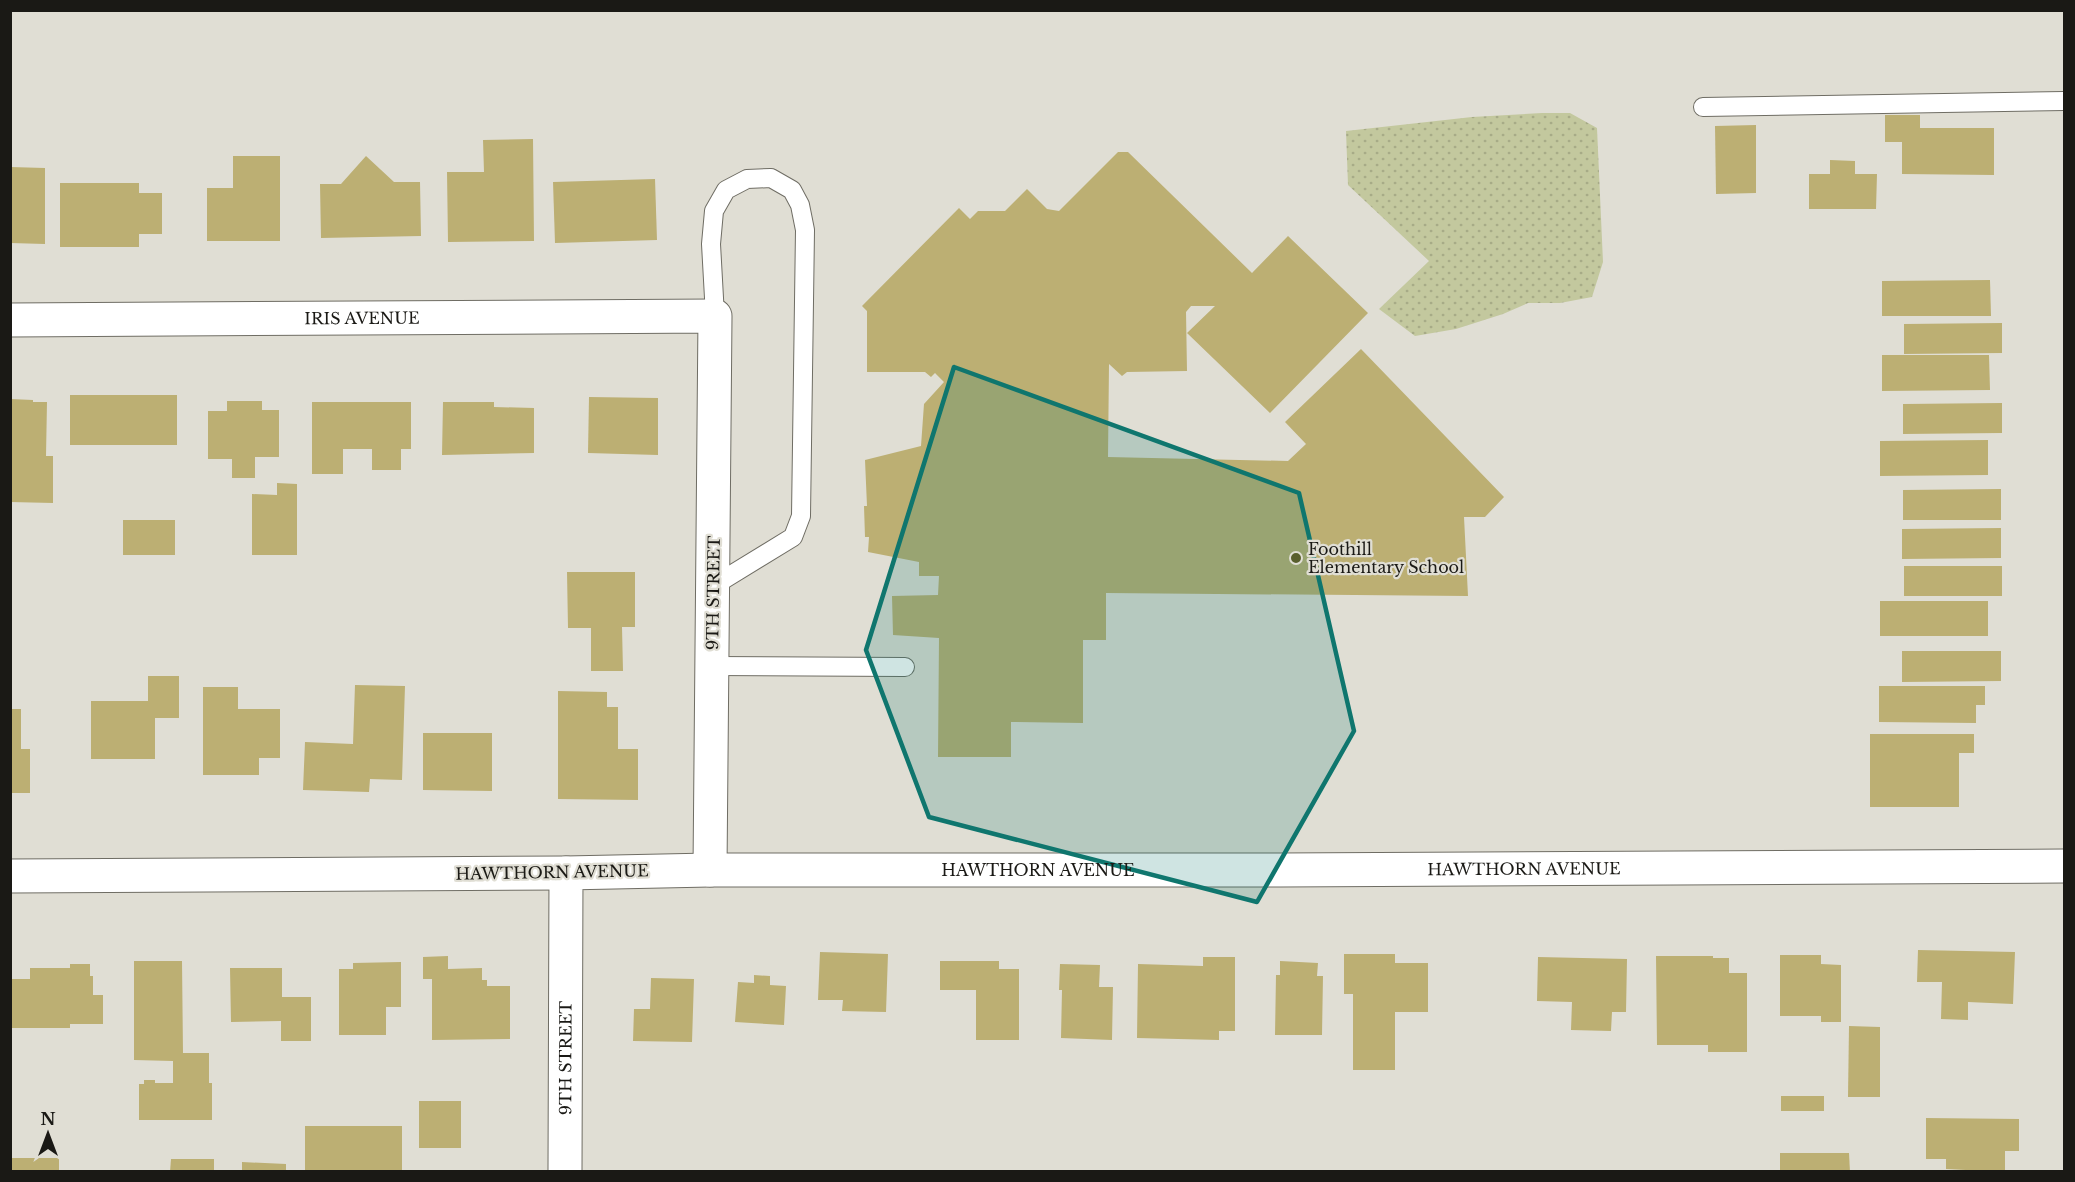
<svg xmlns="http://www.w3.org/2000/svg" width="2075" height="1182" viewBox="0 0 2075 1182" font-family="'Libre Baskerville',serif">
	<style>
		.grass { fill: url(#grass-dots) }
		.building { fill: #bcaf73 }
		.lines { fill: none; stroke-linecap: round; stroke-linejoin: round }
		.lane-casing { stroke: #6f6d64; stroke-width: 20 }
		.street-casing { stroke: #6f6d64; stroke-width: 35 }
		.secondary-casing { stroke: #6f6d64; stroke-width: 35 }
		.lane { stroke: #fff; stroke-width: 18 }
		.street { stroke: #fff; stroke-width: 33 }
		.secondary { stroke: #fff; stroke-width: 33 }
		.marked { fill: #0f766e; fill-opacity: 0.2; stroke: #0f766e; stroke-width: 4.5; stroke-linejoin: round }
		.poi-dot { fill: #595f2d; stroke: #e0ded4; stroke-width: 2 }
		.labels { text-anchor: middle; dominant-baseline: central; stroke-width: 4.5; stroke-linejoin: round; paint-order: stroke }
		.street-label { font-size: 16px; fill: #1a1915; stroke: #e0ded4 }
		.poi-label { font-size: 16px; fill: #1a1915; stroke: #e0ded4; text-anchor: start }
	</style>
	<defs>
		<pattern id="grass-dots" width="8" height="8" patternUnits="userSpaceOnUse" patternTransform="scale(1.5)"><rect width="8" height="8" fill="#c3c89e"/><path d="M2 2h.1M6 6h.1" fill="none" stroke="#a7ab87" stroke-width="1.8" stroke-linecap="round"/></pattern>
	</defs>
	<rect width="100%" height="100%" fill="#e0ded4"/>
	<polygon class="grass" points="1542,113 1570,113 1597,128 1603,262 1592,297 1560,303 1528,303 1503,314 1456,329 1415,336 1379,309 1429,261 1348,185 1346,131 1472,117"/>
	<g class="building">
		<polygon points="1885,115 1920,115 1920,128 1994,128 1994,175 1902,174 1902,142 1885,142"/>
		<polygon points="1756,125 1756,193 1716,194 1715,126"/>
		<polygon points="533,139 534,241 448,242 447,172 484,172 483,140"/>
		<polygon points="1118,152 1128,152 1252,273 1288,236 1368,313 1270,413 1187,333 1215,306 1191,306 1186,312 1187,371 1127,372 1122,376 1109,364 1108,457 1288,461 1306,444 1285,422 1361,349 1504,497 1485,517 1464,517 1468,596 1106,593 1106,640 1083,640 1083,723 1011,722 1011,757 938,757 939,638 893,635 892,596 938,595 939,576 919,576 919,562 868,552 869,537 865,537 864,506 867,506 865,460 921,446 924,404 944,382 935,373 931,377 925,372 867,372 867,311 862,306 959,208 970,219 978,211 1005,211 1027,189 1047,209 1059,211"/>
		<polygon points="233,156 280,156 280,241 207,241 207,188 233,188"/>
		<polygon points="366,156 394,182 420,182 421,236 321,238 320,184 341,184"/>
		<polygon points="1830,160 1855,161 1855,174 1877,174 1876,209 1809,209 1809,174 1830,174"/>
		<polygon points="10,167 45,168 45,244 10,243"/>
		<polygon points="655,179 657,240 555,243 553,182"/>
		<polygon points="60,183 139,183 139,193 162,193 162,234 139,234 139,247 60,247"/>
		<polygon points="1990,280 1991,316 1882,316 1882,281"/>
		<polygon points="2002,323 2002,353 1904,354 1904,324"/>
		<polygon points="1882,355 1989,355 1990,390 1882,391"/>
		<rect x="70" y="395" width="107" height="50"/>
		<polygon points="589,397 658,398 658,455 588,453"/>
		<polygon points="10,399 33,400 33,402 47,402 46,456 53,456 53,503 10,502"/>
		<polygon points="227,401 262,401 262,410 279,410 279,457 255,457 255,478 232,478 232,459 208,459 208,411 227,411"/>
		<polygon points="312,402 411,402 411,449 401,449 401,470 372,470 372,449 343,449 343,474 312,474"/>
		<polygon points="443,402 494,402 494,407 534,408 534,453 442,455"/>
		<polygon points="2002,403 2002,433 1903,434 1903,404"/>
		<polygon points="1988,440 1988,475 1880,476 1880,441"/>
		<polygon points="277,483 297,484 297,555 252,555 252,494 277,495"/>
		<polygon points="2001,489 2001,520 1903,520 1903,490"/>
		<rect x="123" y="520" width="52" height="35"/>
		<polygon points="2001,528 2001,558 1902,559 1902,529"/>
		<rect x="1904" y="566" width="98" height="30"/>
		<polygon points="567,572 635,572 635,627 622,627 623,671 591,671 591,628 568,628"/>
		<rect x="1880" y="601" width="108" height="35"/>
		<polygon points="1902,651 2001,651 2001,681 1902,682"/>
		<polygon points="148,676 179,676 179,718 155,718 155,759 91,759 91,701 148,701"/>
		<polygon points="355,685 405,686 402,780 370,779 369,792 303,790 305,742 353,744"/>
		<polygon points="1879,686 1985,686 1985,705 1976,705 1976,723 1879,722"/>
		<polygon points="203,687 238,687 238,709 280,709 280,758 259,758 259,775 203,775"/>
		<polygon points="558,691 607,692 607,707 618,707 618,749 638,749 638,800 558,799"/>
		<polygon points="10,709 21,709 21,749 30,749 30,793 10,793"/>
		<polygon points="423,733 492,733 492,791 423,790"/>
		<polygon points="1870,734 1974,734 1974,753 1959,753 1959,807 1870,807"/>
		<polygon points="1918,950 2015,952 2013,1004 1968,1002 1968,1020 1941,1019 1942,982 1917,982"/>
		<polygon points="820,952 888,954 886,1012 842,1011 843,1000 818,1000"/>
		<polygon points="1344,954 1395,954 1395,963 1428,963 1428,1012 1395,1012 1395,1070 1353,1070 1353,994 1344,994"/>
		<polygon points="1780,955 1821,955 1821,964 1841,965 1841,1022 1821,1022 1821,1016 1780,1016"/>
		<polygon points="448,956 448,969 482,968 482,980 487,980 487,986 510,986 510,1039 432,1040 432,979 423,979 423,957"/>
		<polygon points="1656,956 1713,956 1713,958 1729,958 1729,973 1747,973 1747,1052 1708,1052 1708,1045 1657,1045"/>
		<polygon points="1203,957 1235,957 1235,1031 1219,1031 1219,1040 1137,1038 1138,964 1203,966"/>
		<polygon points="1538,957 1627,959 1626,1012 1612,1012 1611,1031 1571,1030 1572,1002 1537,1001"/>
		<polygon points="134,961 182,961 183,1053 209,1053 209,1083 212,1083 212,1120 139,1120 139,1084 144,1084 144,1080 155,1080 155,1083 173,1083 173,1061 134,1060"/>
		<polygon points="940,961 999,961 999,969 1019,969 1019,1040 976,1040 976,990 940,990"/>
		<polygon points="1280,961 1318,963 1317,976 1323,976 1322,1035 1275,1035 1276,975 1280,975"/>
		<polygon points="401,962 401,1007 386,1007 386,1035 339,1035 339,969 353,969 353,963"/>
		<polygon points="70,964 90,964 90,976 93,976 93,995 103,995 103,1024 70,1024 70,1028 12,1028 10,979 30,979 30,968 70,968"/>
		<polygon points="1060,964 1100,965 1099,987 1113,987 1112,1040 1061,1038 1062,990 1059,990"/>
		<polygon points="230,968 282,968 282,997 311,997 311,1041 281,1041 281,1021 231,1022"/>
		<polygon points="754,975 770,976 770,985 786,986 784,1025 735,1022 738,982 754,983"/>
		<polygon points="651,978 694,979 692,1042 633,1041 634,1009 650,1009"/>
		<polygon points="1849,1026 1880,1027 1880,1097 1848,1097"/>
		<rect x="1781" y="1096" width="43" height="15"/>
		<rect x="419" y="1101" width="42" height="47"/>
		<polygon points="1926,1118 2019,1119 2019,1151 2005,1151 2005,1172 1946,1169 1946,1159 1926,1159"/>
		<rect x="305" y="1126" width="97" height="46"/>
		<polygon points="1780,1153 1849,1153 1850,1172 1780,1172"/>
		<rect x="10" y="1158" width="49" height="14"/>
		<polygon points="171,1159 214,1159 214,1172 170,1172"/>
		<polygon points="242,1162 286,1164 286,1172 242,1172"/>
	</g>
	<g class="lines">
		<g class="lane-casing">
			<g id="lane">
				<polyline points="1703,107 2064,101"/>
				<polyline points="713,586 793,537 801,516 805,230 800,205 792,190 771,178 747,179 726,190 714,211 711,244 715,316"/>
				<polyline points="712,666 905,667"/>
			</g>
		</g>
		<g class="street-casing">
			<g id="street">
				<path id="s1" d="M10,320L715,316L710,870"/>
				<polyline points="10,876 566,873"/>
			</g>
		</g>
		<g class="secondary-casing">
			<g id="secondary">
				<path id="s2" d="M565,1172L566,873L710,870H1280L2064,866"/>
			</g>
		</g>
		<use href="#lane" class="lane"/>
		<use href="#street" class="street"/>
		<use href="#secondary" class="secondary"/>
	</g>
	<path class="marked" d="M954,367L1299,493L1354,731L1257,902L929,817L866,650Z"/>
	<circle class="poi-dot" cx="1296" cy="558" r="6"/>
	<g class="labels">
		<g class="street-label">
			<text stroke="none"><textPath href="#s1" startOffset="352">IRIS AVENUE</textPath></text>
			<text transform="translate(713 593) rotate(-89)">9TH STREET</text>
			<text stroke="none"><textPath href="#s2" startOffset="1257">HAWTHORN AVENUE</textPath></text>
			<text stroke="none"><textPath href="#s2" startOffset="771">HAWTHORN AVENUE</textPath></text>
			<text transform="translate(552 872) rotate(-1)">HAWTHORN AVENUE</text>
			<text stroke="none"><textPath href="#s2" startOffset="114">9TH STREET</textPath></text>
		</g>
		<g class="poi-label">
			<text x="1308" y="549">Foothill<tspan x="1308" dy="18">Elementary School</tspan></text>
		</g>
	</g>
	<rect width="2075" height="1182" fill="none" stroke="#1a1915" stroke-width="24"/>
	<g transform="translate(48 1134)" stroke="#e0ded4" stroke-width="4.5" paint-order="stroke">
	<path d="M0-4.5L10 22L0 15L-10 22Z" fill="#1a1915"/>
	<text y="-9" font-size="16" font-weight="bold" text-anchor="middle" fill="#1a1915">N</text>
	</g>
</svg>
